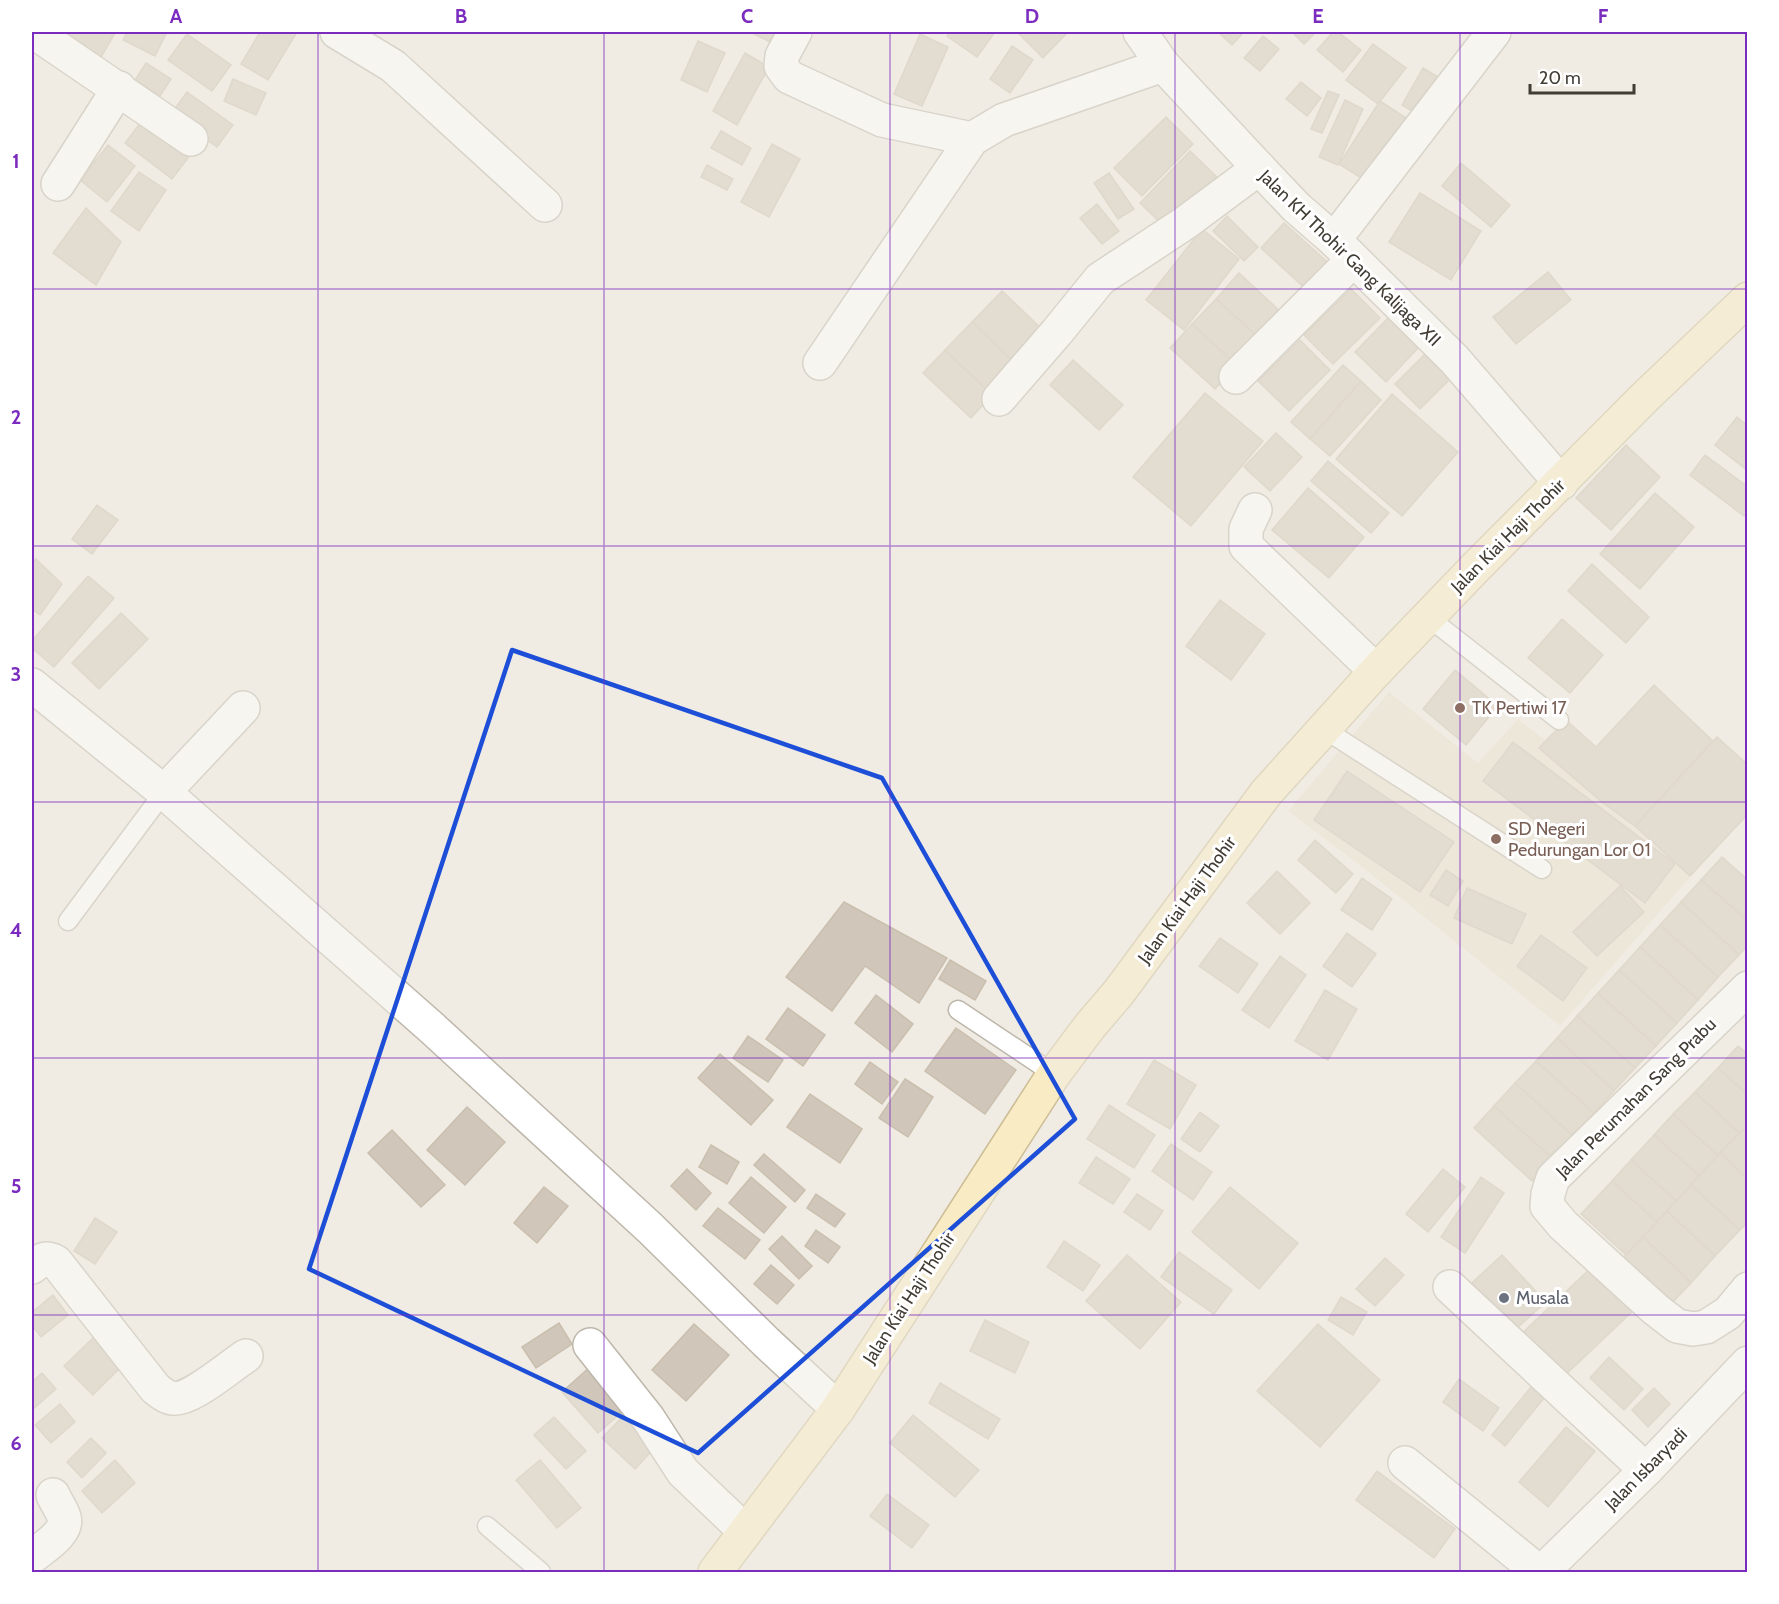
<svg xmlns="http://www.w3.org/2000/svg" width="1779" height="1604" viewBox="0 0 1779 1604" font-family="Cabin,sans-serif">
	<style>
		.education { fill: #e8e0ce }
		.building { fill: #d0c7ba; stroke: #cabfae; stroke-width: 1.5 }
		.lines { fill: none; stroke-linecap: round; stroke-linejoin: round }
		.lane-casing { stroke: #bdb6aa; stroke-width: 21 }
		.street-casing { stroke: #bdb6aa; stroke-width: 36 }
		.secondary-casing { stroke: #ccbd96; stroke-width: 36 }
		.lane { stroke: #fff; stroke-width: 18 }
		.street { stroke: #fff; stroke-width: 33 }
		.secondary { stroke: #f9ebc4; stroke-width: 33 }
		.marked { fill: none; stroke: #1d4ed8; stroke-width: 4.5; stroke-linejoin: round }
		.grid { fill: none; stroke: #7b2cbf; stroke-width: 1.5; stroke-opacity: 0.55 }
		.education-dot { fill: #8d6e63; stroke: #fff; stroke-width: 2 }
		.worship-dot { fill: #6b7280; stroke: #fff; stroke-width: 2 }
		.labels { text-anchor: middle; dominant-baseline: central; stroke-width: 6; stroke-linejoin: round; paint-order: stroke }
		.street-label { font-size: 18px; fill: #413c34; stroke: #fff }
		.education-label { font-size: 18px; fill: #785e54; stroke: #fff; text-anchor: start }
		.worship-label { font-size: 18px; fill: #5b616d; stroke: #fff; text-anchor: start }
		.neatline { fill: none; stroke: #7b2cbf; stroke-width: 2 }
		.grid-label { font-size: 20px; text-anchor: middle; font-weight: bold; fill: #7b2cbf }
	</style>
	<rect width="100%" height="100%" fill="#f0ece3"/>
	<polygon class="education" points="1389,692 1478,763 1518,719 1622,801 1698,868 1560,1026 1371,874 1288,811"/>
	<g class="building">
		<polygon points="50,32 113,32 115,33 100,59"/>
		<polygon points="127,32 167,32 155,56 123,40"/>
		<polygon points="260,32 297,32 268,80 241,64"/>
		<polygon points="750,32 791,32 782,48"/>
		<polygon points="950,32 995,32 977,57 947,36"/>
		<polygon points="1017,32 1068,32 1043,58"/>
		<polygon points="1218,32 1244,32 1232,45"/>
		<polygon points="1292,32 1316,32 1304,44"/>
		<polygon points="1333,32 1338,32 1361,50 1343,72 1317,50"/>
		<polygon points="187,34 231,65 212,91 168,60"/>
		<polygon points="920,34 948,47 922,106 894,94"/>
		<polygon points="1263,36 1279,49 1260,71 1244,58"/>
		<polygon points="698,41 725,53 707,92 681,80"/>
		<polygon points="1373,44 1406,68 1378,104 1346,80"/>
		<polygon points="1012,46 1033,60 1010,93 990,79"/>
		<polygon points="745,53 769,67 737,125 713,111"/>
		<polygon points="146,63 171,79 160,96 135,80"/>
		<polygon points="1423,68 1443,80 1422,117 1402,105"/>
		<polygon points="233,79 266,93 256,115 224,101"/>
		<polygon points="1301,82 1321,98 1307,116 1286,99"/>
		<polygon points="1328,91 1339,95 1322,133 1311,129"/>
		<polygon points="187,92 233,125 217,147 171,114"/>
		<polygon points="1345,100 1363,109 1338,165 1319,157"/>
		<polygon points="1380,101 1412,122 1371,184 1339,164"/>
		<polygon points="1166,117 1193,144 1142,196 1114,168"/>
		<polygon points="144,118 191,154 172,179 125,143"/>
		<polygon points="721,131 751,148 742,165 711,148"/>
		<polygon points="772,144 800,159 769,217 741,202"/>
		<polygon points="108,145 135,166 107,202 80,180"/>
		<polygon points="1190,151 1220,180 1170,232 1140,203"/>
		<polygon points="1461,163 1510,205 1491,227 1442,186"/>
		<polygon points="707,165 733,179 727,190 701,177"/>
		<polygon points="139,172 166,190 139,231 111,211"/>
		<polygon points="1109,173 1134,209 1118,219 1094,183"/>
		<polygon points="1420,193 1481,231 1451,280 1389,242"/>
		<polygon points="1097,204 1119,231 1102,244 1080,218"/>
		<polygon points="86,208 121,242 96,285 53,253"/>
		<polygon points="1227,216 1258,247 1244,261 1213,231"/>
		<polygon points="1284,223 1333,267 1310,293 1261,248"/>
		<polygon points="1202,229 1239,259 1184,330 1146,300"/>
		<polygon points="1548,272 1571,300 1516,344 1493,317"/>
		<polygon points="1239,273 1283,314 1260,339 1216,299"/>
		<polygon points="1351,289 1380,318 1333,364 1304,335"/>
		<polygon points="1002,291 1049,336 1019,367 972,322"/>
		<polygon points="1216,299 1260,339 1237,365 1192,324"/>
		<polygon points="1389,317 1419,347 1386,382 1355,352"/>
		<polygon points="972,322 1019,367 992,395 945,350"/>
		<polygon points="1192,324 1237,365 1215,389 1170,348"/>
		<polygon points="1300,340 1330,370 1289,411 1258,381"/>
		<polygon points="945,350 992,395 971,418 923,373"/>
		<polygon points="1428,351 1453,376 1420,409 1395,384"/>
		<polygon points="1073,360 1123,405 1099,430 1050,385"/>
		<polygon points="1343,365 1361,381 1310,439 1291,422"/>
		<polygon points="1361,381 1381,400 1330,456 1310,439"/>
		<polygon points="1205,393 1263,441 1191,526 1133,477"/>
		<polygon points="1392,394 1458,452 1402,516 1336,459"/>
		<polygon points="1737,417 1748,426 1748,471 1715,445"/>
		<polygon points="1276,433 1302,457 1270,491 1244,467"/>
		<polygon points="1626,445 1660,477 1611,530 1576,498"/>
		<polygon points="1705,455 1748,487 1748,511 1744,516 1690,475"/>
		<polygon points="1328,461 1389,513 1371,533 1311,481"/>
		<polygon points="1308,488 1364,537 1329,578 1272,530"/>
		<polygon points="1655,493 1694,527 1640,589 1600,554"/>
		<polygon points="97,505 118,520 92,554 72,539"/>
		<polygon points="36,559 62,584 40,615 32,609 32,565"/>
		<polygon points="1592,564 1649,617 1626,643 1568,591"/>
		<polygon points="88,576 114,598 54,667 32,648 32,641"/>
		<polygon points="1220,600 1265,634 1231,680 1186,646"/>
		<polygon points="121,613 148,639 99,689 72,663"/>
		<polygon points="1562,619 1603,655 1570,693 1528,658"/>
		<polygon points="1455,670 1498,706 1466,745 1423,709"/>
		<polygon points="1654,685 1713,741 1635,826 1603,803 1539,748 1566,720 1596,747"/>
		<polygon points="1717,737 1748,765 1748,814 1690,876 1635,826"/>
		<polygon points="1513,742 1675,864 1645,903 1483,781"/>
		<polygon points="1347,771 1454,842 1420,892 1314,820"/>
		<polygon points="1315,840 1353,874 1336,893 1298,860"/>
		<polygon points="1722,857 1748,880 1748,921 1701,880"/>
		<polygon points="1446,870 1463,881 1448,906 1430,895"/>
		<polygon points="1277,871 1310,903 1280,934 1247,903"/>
		<polygon points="1362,878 1392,899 1372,930 1341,910"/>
		<polygon points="1701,880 1748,921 1748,945 1739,955 1681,902"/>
		<polygon points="1620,886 1644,912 1597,956 1573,932"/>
		<polygon points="1467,888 1526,914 1512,944 1454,918"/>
		<polygon points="844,902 947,958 919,1003 865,966 832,1011 786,977"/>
		<polygon points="1681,902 1739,955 1718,977 1660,925"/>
		<polygon points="1660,925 1718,977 1698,1000 1640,947"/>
		<polygon points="1347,933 1376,954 1352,987 1323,966"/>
		<polygon points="1541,935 1587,968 1563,1001 1517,966"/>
		<polygon points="1220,938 1258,964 1238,993 1199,966"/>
		<polygon points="1640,947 1698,1000 1677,1023 1619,970"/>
		<polygon points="1280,956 1306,975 1269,1028 1242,1010"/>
		<polygon points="950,960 986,981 975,1000 939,979"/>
		<polygon points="1619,970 1677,1023 1656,1046 1598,993"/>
		<polygon points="1325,990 1357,1009 1328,1060 1295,1041"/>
		<polygon points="1598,993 1656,1046 1635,1068 1577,1016"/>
		<polygon points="876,995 913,1024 892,1052 855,1023"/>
		<polygon points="788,1008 825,1035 803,1066 766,1039"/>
		<polygon points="1577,1016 1635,1068 1614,1091 1557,1038"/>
		<polygon points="956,1028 1016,1070 985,1114 925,1071"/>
		<polygon points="748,1036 783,1060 768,1082 733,1058"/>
		<polygon points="1557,1038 1614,1091 1594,1113 1536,1061"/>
		<polygon points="1738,1046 1748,1054 1748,1095 1718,1068"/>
		<polygon points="720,1054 773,1100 751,1125 698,1078"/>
		<polygon points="1154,1060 1196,1085 1170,1129 1127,1104"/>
		<polygon points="1536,1061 1594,1113 1573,1136 1515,1083"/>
		<polygon points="870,1062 898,1082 882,1104 855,1084"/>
		<polygon points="1718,1068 1748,1095 1748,1125 1739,1133 1695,1092"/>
		<polygon points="905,1079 933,1097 908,1137 879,1118"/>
		<polygon points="1515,1083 1573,1136 1552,1158 1494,1106"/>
		<polygon points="1695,1092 1739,1133 1718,1156 1673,1114"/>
		<polygon points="810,1094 862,1129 840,1163 787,1127"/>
		<polygon points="1109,1105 1155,1135 1134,1168 1087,1139"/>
		<polygon points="1494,1106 1552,1158 1532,1181 1474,1128"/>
		<polygon points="467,1107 505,1142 465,1185 427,1150"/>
		<polygon points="1200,1112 1219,1126 1200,1152 1181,1139"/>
		<polygon points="1673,1114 1718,1156 1699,1176 1654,1135"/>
		<polygon points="1748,1125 1748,1179 1720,1153"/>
		<polygon points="392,1130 445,1185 421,1207 368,1153"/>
		<polygon points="1654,1135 1699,1176 1676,1201 1631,1160"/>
		<polygon points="1171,1144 1212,1172 1193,1200 1152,1171"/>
		<polygon points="711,1145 739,1162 727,1184 699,1167"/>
		<polygon points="1720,1153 1748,1179 1748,1222 1740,1230 1691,1185"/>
		<polygon points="764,1154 805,1190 795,1202 754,1165"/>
		<polygon points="1096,1157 1130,1179 1113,1204 1079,1183"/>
		<polygon points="1631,1160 1676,1201 1657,1222 1612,1181"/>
		<polygon points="687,1169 711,1193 696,1210 671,1186"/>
		<polygon points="1443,1169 1465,1187 1428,1232 1406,1214"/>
		<polygon points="751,1177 786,1207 764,1233 729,1203"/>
		<polygon points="1481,1177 1504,1193 1465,1253 1441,1237"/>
		<polygon points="1612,1181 1657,1222 1626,1255 1581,1214"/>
		<polygon points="1691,1185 1740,1230 1715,1256 1667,1211"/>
		<polygon points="544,1187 568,1206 537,1243 514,1223"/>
		<polygon points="1230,1187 1298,1243 1259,1289 1192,1232"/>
		<polygon points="816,1194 845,1214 835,1227 807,1208"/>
		<polygon points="1137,1194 1163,1211 1150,1230 1124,1212"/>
		<polygon points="718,1208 760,1240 745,1259 703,1226"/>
		<polygon points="1667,1211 1715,1256 1691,1283 1643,1237"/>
		<polygon points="95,1218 117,1232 95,1264 74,1251"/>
		<polygon points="816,1230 840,1247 828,1263 805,1246"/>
		<polygon points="782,1236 812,1266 799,1279 769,1249"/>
		<polygon points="1643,1237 1691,1283 1671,1304 1622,1259"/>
		<polygon points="1064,1241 1100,1265 1083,1291 1047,1267"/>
		<polygon points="1179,1252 1232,1290 1214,1314 1161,1277"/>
		<polygon points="1127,1255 1181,1302 1140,1349 1086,1301"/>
		<polygon points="1502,1255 1546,1302 1507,1337 1461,1293"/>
		<polygon points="1385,1258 1404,1275 1375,1306 1356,1289"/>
		<polygon points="1595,1264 1636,1308 1559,1381 1517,1338"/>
		<polygon points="771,1265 794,1285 777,1304 754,1284"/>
		<polygon points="53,1295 68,1315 41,1337 32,1325 32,1312"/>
		<polygon points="1341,1297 1367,1312 1353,1335 1328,1320"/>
		<polygon points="985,1320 1029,1342 1015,1373 970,1351"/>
		<polygon points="559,1323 572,1344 536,1368 522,1347"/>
		<polygon points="694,1324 729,1355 686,1401 652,1370"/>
		<polygon points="1318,1324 1380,1380 1320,1447 1257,1391"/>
		<polygon points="93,1338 122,1366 93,1395 64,1366"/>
		<polygon points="1609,1357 1643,1389 1624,1410 1590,1378"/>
		<polygon points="592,1365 629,1406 598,1433 562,1392"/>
		<polygon points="42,1373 56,1389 32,1410 32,1382"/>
		<polygon points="1459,1379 1499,1408 1483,1431 1443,1402"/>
		<polygon points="940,1383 1000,1419 988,1439 929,1403"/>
		<polygon points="1531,1387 1544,1398 1505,1446 1492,1435"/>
		<polygon points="1654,1388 1670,1404 1648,1427 1632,1410"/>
		<polygon points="60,1404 75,1422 51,1443 35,1425"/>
		<polygon points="627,1412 660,1442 635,1469 602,1438"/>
		<polygon points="913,1415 979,1470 955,1497 890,1443"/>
		<polygon points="554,1417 586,1451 566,1469 534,1435"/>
		<polygon points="1566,1427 1595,1451 1548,1507 1519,1482"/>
		<polygon points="91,1438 106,1453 82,1478 67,1462"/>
		<polygon points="115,1460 135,1483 102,1513 82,1491"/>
		<polygon points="540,1460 581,1508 557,1528 516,1480"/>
		<polygon points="1377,1471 1455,1529 1434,1558 1356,1500"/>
		<polygon points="887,1494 929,1525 912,1548 870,1516"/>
	</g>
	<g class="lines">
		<g class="lane-casing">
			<g id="lane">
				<polyline points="1428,617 1559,720"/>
				<polyline points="1324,729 1542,869"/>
				<polyline points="68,921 164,792"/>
				<polyline points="958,1010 1054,1074"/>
				<polyline points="487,1526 541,1572"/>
			</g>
		</g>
		<g class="street-casing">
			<g id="street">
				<polyline points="34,32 191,139"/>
				<polyline points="337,32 393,66 545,205"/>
				<polyline points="795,32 782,56 781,66 789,77 882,120 972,139"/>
				<polyline points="1140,32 1163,65 1259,168 1296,207 1334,240 1454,359 1561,483"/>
				<polyline points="58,184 119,88"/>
				<polyline points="1334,240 1494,32"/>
				<polyline points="820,363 972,139 1004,120 1163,65"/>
				<polyline points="1236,377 1353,260"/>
				<polyline points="999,399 1057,332 1100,279 1185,223 1259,168"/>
				<polyline points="1255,510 1246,529 1246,546 1376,671"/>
				<polyline points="32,685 164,792 432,1028 650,1228 766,1342 838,1409"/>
				<polyline points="164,792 243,708"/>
				<polyline points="1748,988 1553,1178 1548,1194 1547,1206 1563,1225 1655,1309 1677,1326 1693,1329 1706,1327 1728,1313 1748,1289"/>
				<path d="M32,1267C41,1260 45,1256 56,1262L155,1388C160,1392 165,1397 172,1398C189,1402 230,1366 246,1356"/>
				<polyline points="1450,1287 1646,1470"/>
				<polyline points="590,1345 648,1418 683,1472 745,1531"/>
				<polyline points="1405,1463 1539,1572"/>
				<path d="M32,1557C42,1548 69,1533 64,1517C62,1510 56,1502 53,1495"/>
				<polyline points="1542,1572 1646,1470 1748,1363"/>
			</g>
		</g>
		<g class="secondary-casing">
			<polyline id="secondary" points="715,1572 838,1409 1054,1074 1090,1026 1119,992 1266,793 1376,671 1476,567 1645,397 1748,299"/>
		</g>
		<use href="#lane" class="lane"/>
		<use href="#street" class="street"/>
		<use href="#secondary" class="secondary"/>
	</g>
	<path d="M0 0H1779V1604H0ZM512,650L882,778L1075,1119L698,1453L309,1269Z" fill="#f0ece3" fill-opacity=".55" fill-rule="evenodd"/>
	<path class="marked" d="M512,650L882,778L1075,1119L698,1453L309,1269Z"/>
	<path class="grid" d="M318,32V1572M604,32V1572M890,32V1572M1175,32V1572M1460,32V1572M32,289H1748M32,546H1748M32,802H1748M32,1058H1748M32,1315H1748"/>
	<g class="education-dot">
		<circle cx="1460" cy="708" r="6"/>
		<circle cx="1496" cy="839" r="6"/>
	</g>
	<circle class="worship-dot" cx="1504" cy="1298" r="6"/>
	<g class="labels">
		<g class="street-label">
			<text transform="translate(1350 258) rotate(44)">Jalan KH Thohir Gang Kalijaga XII</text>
			<text transform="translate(1508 536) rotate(-45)">Jalan Kiai Haji Thohir</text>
			<text transform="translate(1187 900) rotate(-54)">Jalan Kiai Haji Thohir</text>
			<text transform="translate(1636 1098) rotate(-45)">Jalan Perumahan Sang Prabu</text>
			<text transform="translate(909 1298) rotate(-57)">Jalan Kiai Haji Thohir</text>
			<text transform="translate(1646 1469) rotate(-45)">Jalan Isbaryadi</text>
		</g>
		<g class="education-label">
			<text x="1472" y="708">TK Pertiwi 17</text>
			<text x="1508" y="829">SD Negeri<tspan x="1508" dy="21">Pedurungan Lor 01</tspan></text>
		</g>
		<g class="worship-label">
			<text x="1516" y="1298">Musala</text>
		</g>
	</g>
	<rect width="1779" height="1604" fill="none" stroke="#ffffff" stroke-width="66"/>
	<path d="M1530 84v9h104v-9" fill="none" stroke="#413c34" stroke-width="3"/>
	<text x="1539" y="84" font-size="18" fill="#413c34" stroke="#ffffff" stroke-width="4.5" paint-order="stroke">20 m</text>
	<rect x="33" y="33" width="1713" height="1538" class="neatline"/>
	<g class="grid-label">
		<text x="176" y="23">A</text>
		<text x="461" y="23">B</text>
		<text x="747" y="23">C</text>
		<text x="1032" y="23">D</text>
		<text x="1318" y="23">E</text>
		<text x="1603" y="23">F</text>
		<text x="16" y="168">1</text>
		<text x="16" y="424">2</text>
		<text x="16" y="681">3</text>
		<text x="16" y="937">4</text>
		<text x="16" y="1193">5</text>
		<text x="16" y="1450">6</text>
	</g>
</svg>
